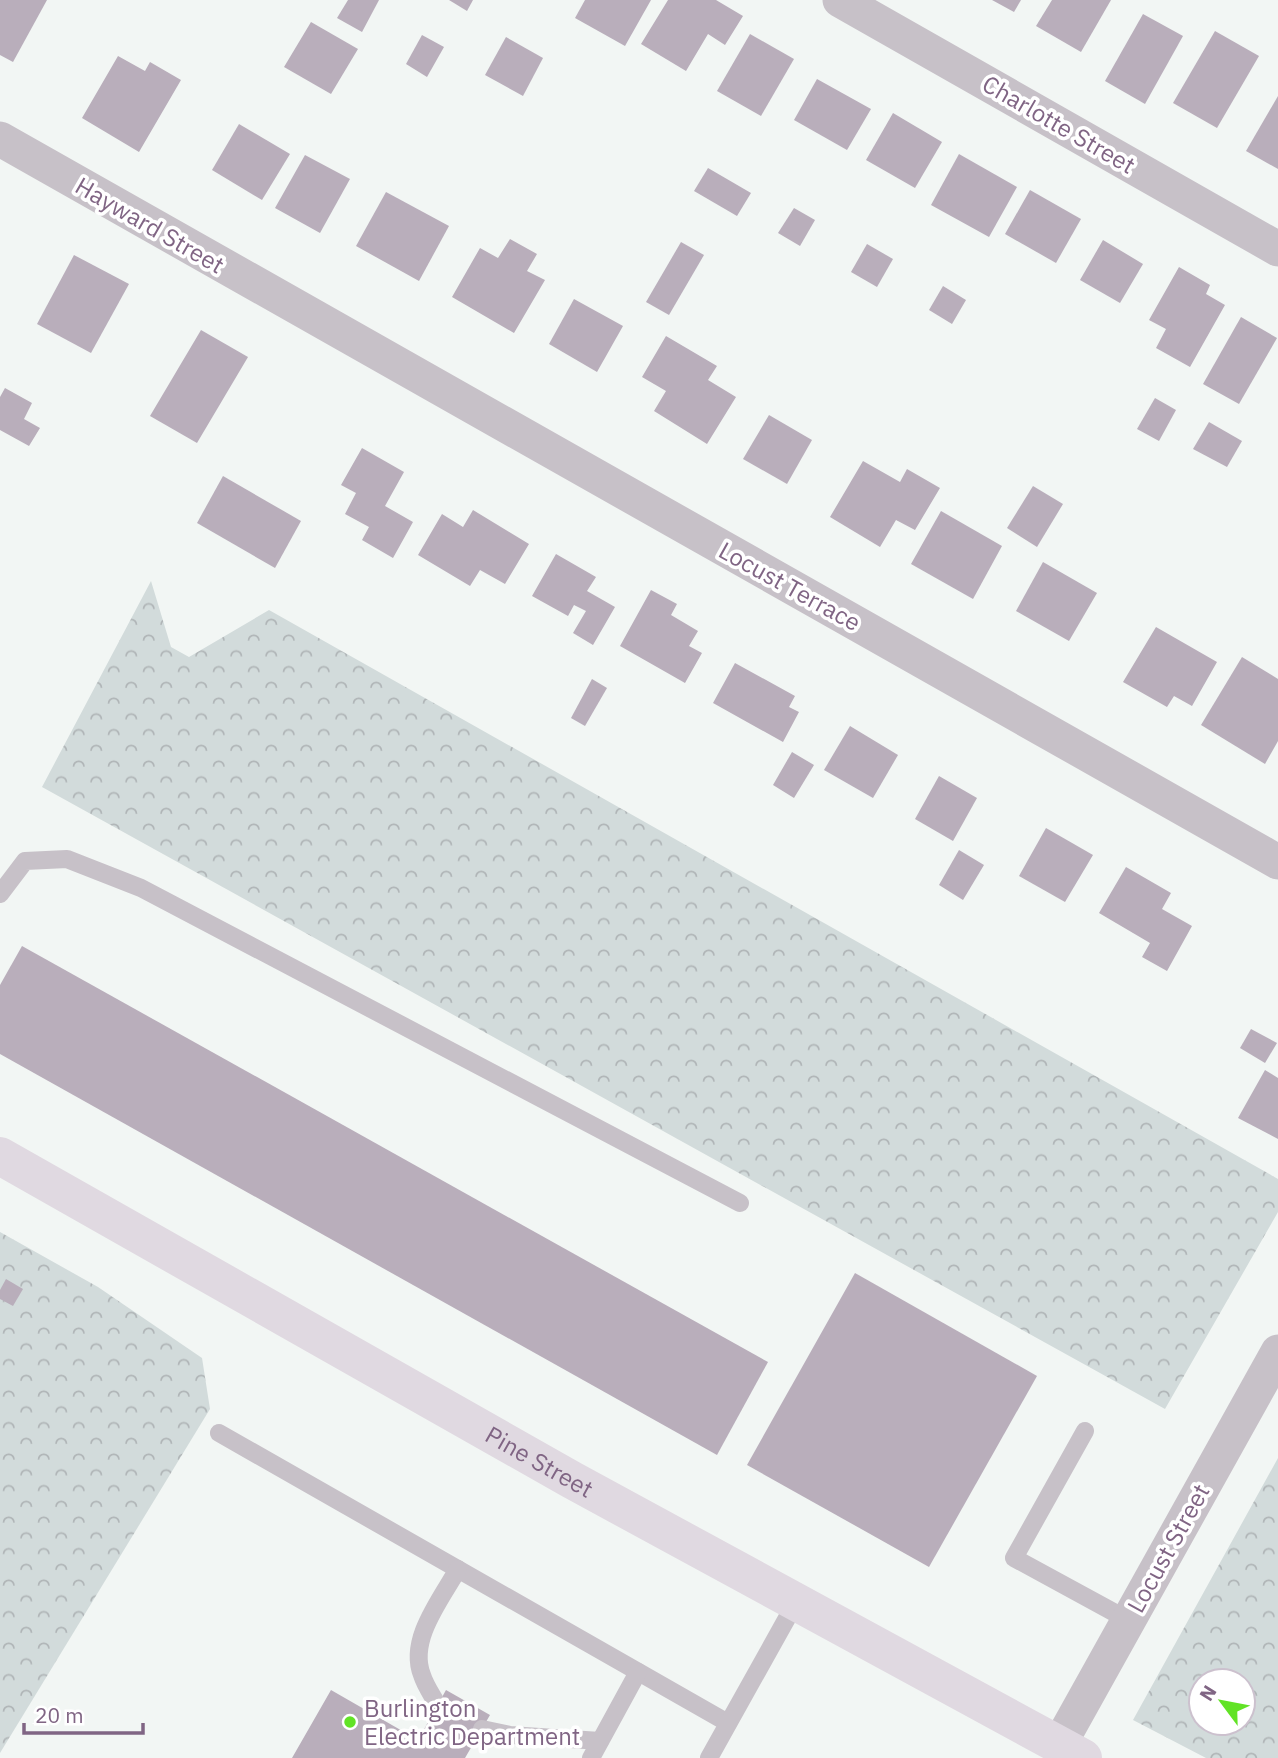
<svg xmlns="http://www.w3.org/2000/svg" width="1278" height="1758" viewBox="0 0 1278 1758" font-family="'IBM Plex Sans',sans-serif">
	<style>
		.forest { fill: url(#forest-crowns); fill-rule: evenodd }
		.building { fill: #b9aebb }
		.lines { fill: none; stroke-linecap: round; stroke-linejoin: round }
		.lane { stroke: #c7c1c8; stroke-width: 18 }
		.street { stroke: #c7c1c8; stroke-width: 35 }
		.secondary { stroke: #e0d9e1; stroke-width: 38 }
		.poi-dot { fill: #62e326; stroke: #fff; stroke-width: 2.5 }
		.labels { text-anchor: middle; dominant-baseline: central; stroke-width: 7; stroke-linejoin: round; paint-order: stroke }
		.street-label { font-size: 24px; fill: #806584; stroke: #fff }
		.poi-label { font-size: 24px; fill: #806584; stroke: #fff; text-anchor: start }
	</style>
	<defs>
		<pattern id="forest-crowns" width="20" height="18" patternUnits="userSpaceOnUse" patternTransform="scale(1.75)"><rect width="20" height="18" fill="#d2dbdb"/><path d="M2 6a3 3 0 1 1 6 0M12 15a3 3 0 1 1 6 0" fill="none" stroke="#b0b5b7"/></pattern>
	</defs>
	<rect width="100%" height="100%" fill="#f2f6f4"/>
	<g class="forest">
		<polygon points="151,581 171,647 189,657 269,610 1278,1179 1278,1212 1165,1409 42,787"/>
		<polygon points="0,1232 98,1287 202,1358 210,1409 0,1753"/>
		<path d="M1278,1458V1758H1206L1133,1720ZM1201,1681H1243V1723H1201Z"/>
	</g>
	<g class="building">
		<polygon points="0,0 47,0 13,62 0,55"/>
		<polygon points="348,0 379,0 362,32 337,18"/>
		<polygon points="449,0 473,0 467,11"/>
		<polygon points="585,0 651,0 625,46 575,18"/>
		<polygon points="668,0 716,0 743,16 725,45 708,34 686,71 641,44"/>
		<polygon points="992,0 1021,0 1014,12"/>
		<polygon points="1052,0 1111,0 1081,52 1036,26"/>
		<polygon points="1143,14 1183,36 1145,104 1105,81"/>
		<polygon points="311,22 358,49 331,94 284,67"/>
		<polygon points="1215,31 1259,56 1217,128 1173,103"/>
		<polygon points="750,34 794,59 761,116 717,91"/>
		<polygon points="422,35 444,47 427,77 406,64"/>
		<polygon points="506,37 543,58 523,96 485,75"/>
		<polygon points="118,56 145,71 150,62 181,80 139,152 82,118"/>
		<polygon points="817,79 871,109 847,150 794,120"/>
		<polygon points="1278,96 1278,169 1246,151"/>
		<polygon points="893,113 942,142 915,188 866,160"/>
		<polygon points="239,124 290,154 262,200 212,170"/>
		<polygon points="959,154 1017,187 989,237 931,205"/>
		<polygon points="305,155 350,179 320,233 275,208"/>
		<polygon points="708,168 751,193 737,216 694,191"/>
		<polygon points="1030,190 1081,219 1056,263 1005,234"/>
		<polygon points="386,192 449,226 419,281 356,246"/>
		<polygon points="794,208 815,220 800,246 778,233"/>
		<polygon points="510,239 537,254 527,271 545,280 514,333 452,297 480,248 498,258"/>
		<polygon points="1103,240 1143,264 1120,303 1080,280"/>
		<polygon points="681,242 704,255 669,315 646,302"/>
		<polygon points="867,244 893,259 877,287 851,272"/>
		<polygon points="74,255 129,284 91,353 37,324"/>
		<polygon points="1179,267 1210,285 1206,294 1225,305 1190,367 1156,348 1166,329 1149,320"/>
		<polygon points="943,286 966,300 952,324 929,310"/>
		<polygon points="574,299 623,326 597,372 549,344"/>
		<polygon points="1241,317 1277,338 1239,404 1203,384"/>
		<polygon points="201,330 248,357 197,443 150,416"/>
		<polygon points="666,336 717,366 708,380 736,397 707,444 654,411 666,391 642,377"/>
		<polygon points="5,388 32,403 24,419 40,428 29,446 0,430 0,397"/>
		<polygon points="1155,398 1176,410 1159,441 1137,429"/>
		<polygon points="769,415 812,440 787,484 743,459"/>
		<polygon points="1209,422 1242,441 1227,467 1193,449"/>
		<polygon points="362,448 404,472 385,506 413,522 393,558 362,540 369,527 345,514 356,493 341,485"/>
		<polygon points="863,461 900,482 907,469 940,488 915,530 896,520 880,547 830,517"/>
		<polygon points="223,476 301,521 275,568 197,523"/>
		<polygon points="1033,486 1063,504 1037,547 1007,528"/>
		<polygon points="473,510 529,544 505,584 480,570 470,586 418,555 442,514 463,527"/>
		<polygon points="941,511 1002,546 973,599 911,564"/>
		<polygon points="556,554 596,577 587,591 615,607 593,645 573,633 586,611 574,605 568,616 532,596"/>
		<polygon points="1043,562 1097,593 1069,641 1016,611"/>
		<polygon points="651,590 677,604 671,615 698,631 689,646 702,653 685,683 620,646"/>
		<polygon points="1156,627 1217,662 1192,706 1174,696 1167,707 1123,682"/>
		<polygon points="1242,657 1278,679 1278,741 1265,764 1201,725"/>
		<polygon points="735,663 795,696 789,707 799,712 783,742 713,703"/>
		<polygon points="592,679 607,688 585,726 571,718"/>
		<polygon points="850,726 898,755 873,798 824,770"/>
		<polygon points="792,752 814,765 794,798 773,785"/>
		<polygon points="939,776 977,798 953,841 915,819"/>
		<polygon points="1046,828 1093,855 1065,902 1019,876"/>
		<polygon points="959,850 984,865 963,900 939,885"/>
		<polygon points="1126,867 1171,893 1162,909 1192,926 1167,971 1142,957 1150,943 1099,913"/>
		<polygon points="22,946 768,1362 717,1455 0,1054 0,985"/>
		<polygon points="1251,1029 1277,1043 1265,1063 1240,1048"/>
		<polygon points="1265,1070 1278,1078 1278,1139 1238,1118"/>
		<polygon points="855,1273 1037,1376 929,1567 747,1465"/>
		<polygon points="6,1279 23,1289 13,1306 0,1299 0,1290"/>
		<polygon points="331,1690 418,1740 446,1690 490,1715 465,1758 292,1758"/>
	</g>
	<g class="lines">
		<g class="lane">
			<polyline points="0,894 25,861 67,859 141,888 740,1203"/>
			<polyline points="1085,1431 1014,1558 1128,1620"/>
			<polyline points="219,1433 728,1723"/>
			<path d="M437,1704C432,1695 425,1685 422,1675C408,1640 441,1599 458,1569"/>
			<polyline points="482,1729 510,1735 600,1741"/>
			<polyline points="591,1758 638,1672"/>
			<polyline points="709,1758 796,1602"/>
		</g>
		<g class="street">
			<polyline points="840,0 1278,249"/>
			<polyline points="0,139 1278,862"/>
			<polyline points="1059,1745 1278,1352"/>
		</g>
		<path class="secondary" id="s1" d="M0,1156L572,1480L1083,1758"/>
	</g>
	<circle class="poi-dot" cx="350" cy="1722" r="7"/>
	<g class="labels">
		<g class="street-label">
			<text transform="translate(1059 124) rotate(30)">Charlotte Street</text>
			<text transform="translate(150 225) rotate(30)">Hayward Street</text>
			<text transform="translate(790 586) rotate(29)">Locust Terrace</text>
			<text stroke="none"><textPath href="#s1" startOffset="620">Pine Street</textPath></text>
			<text transform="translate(1168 1548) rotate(-61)">Locust Street</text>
		</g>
		<g class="poi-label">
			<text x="364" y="1708">Burlington<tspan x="364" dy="28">Electric Department</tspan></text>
		</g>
	</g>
	<g transform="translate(1222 1702) rotate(302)"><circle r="33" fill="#ffffff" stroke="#ccc1ce" stroke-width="2"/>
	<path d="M0-5L12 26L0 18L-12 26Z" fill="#62e326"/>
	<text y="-10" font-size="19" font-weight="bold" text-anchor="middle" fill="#806584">N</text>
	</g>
	<path d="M24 1723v10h119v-10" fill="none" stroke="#806584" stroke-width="3.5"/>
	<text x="35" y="1723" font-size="21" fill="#806584" stroke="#ffffff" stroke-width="5" paint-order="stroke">20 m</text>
</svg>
